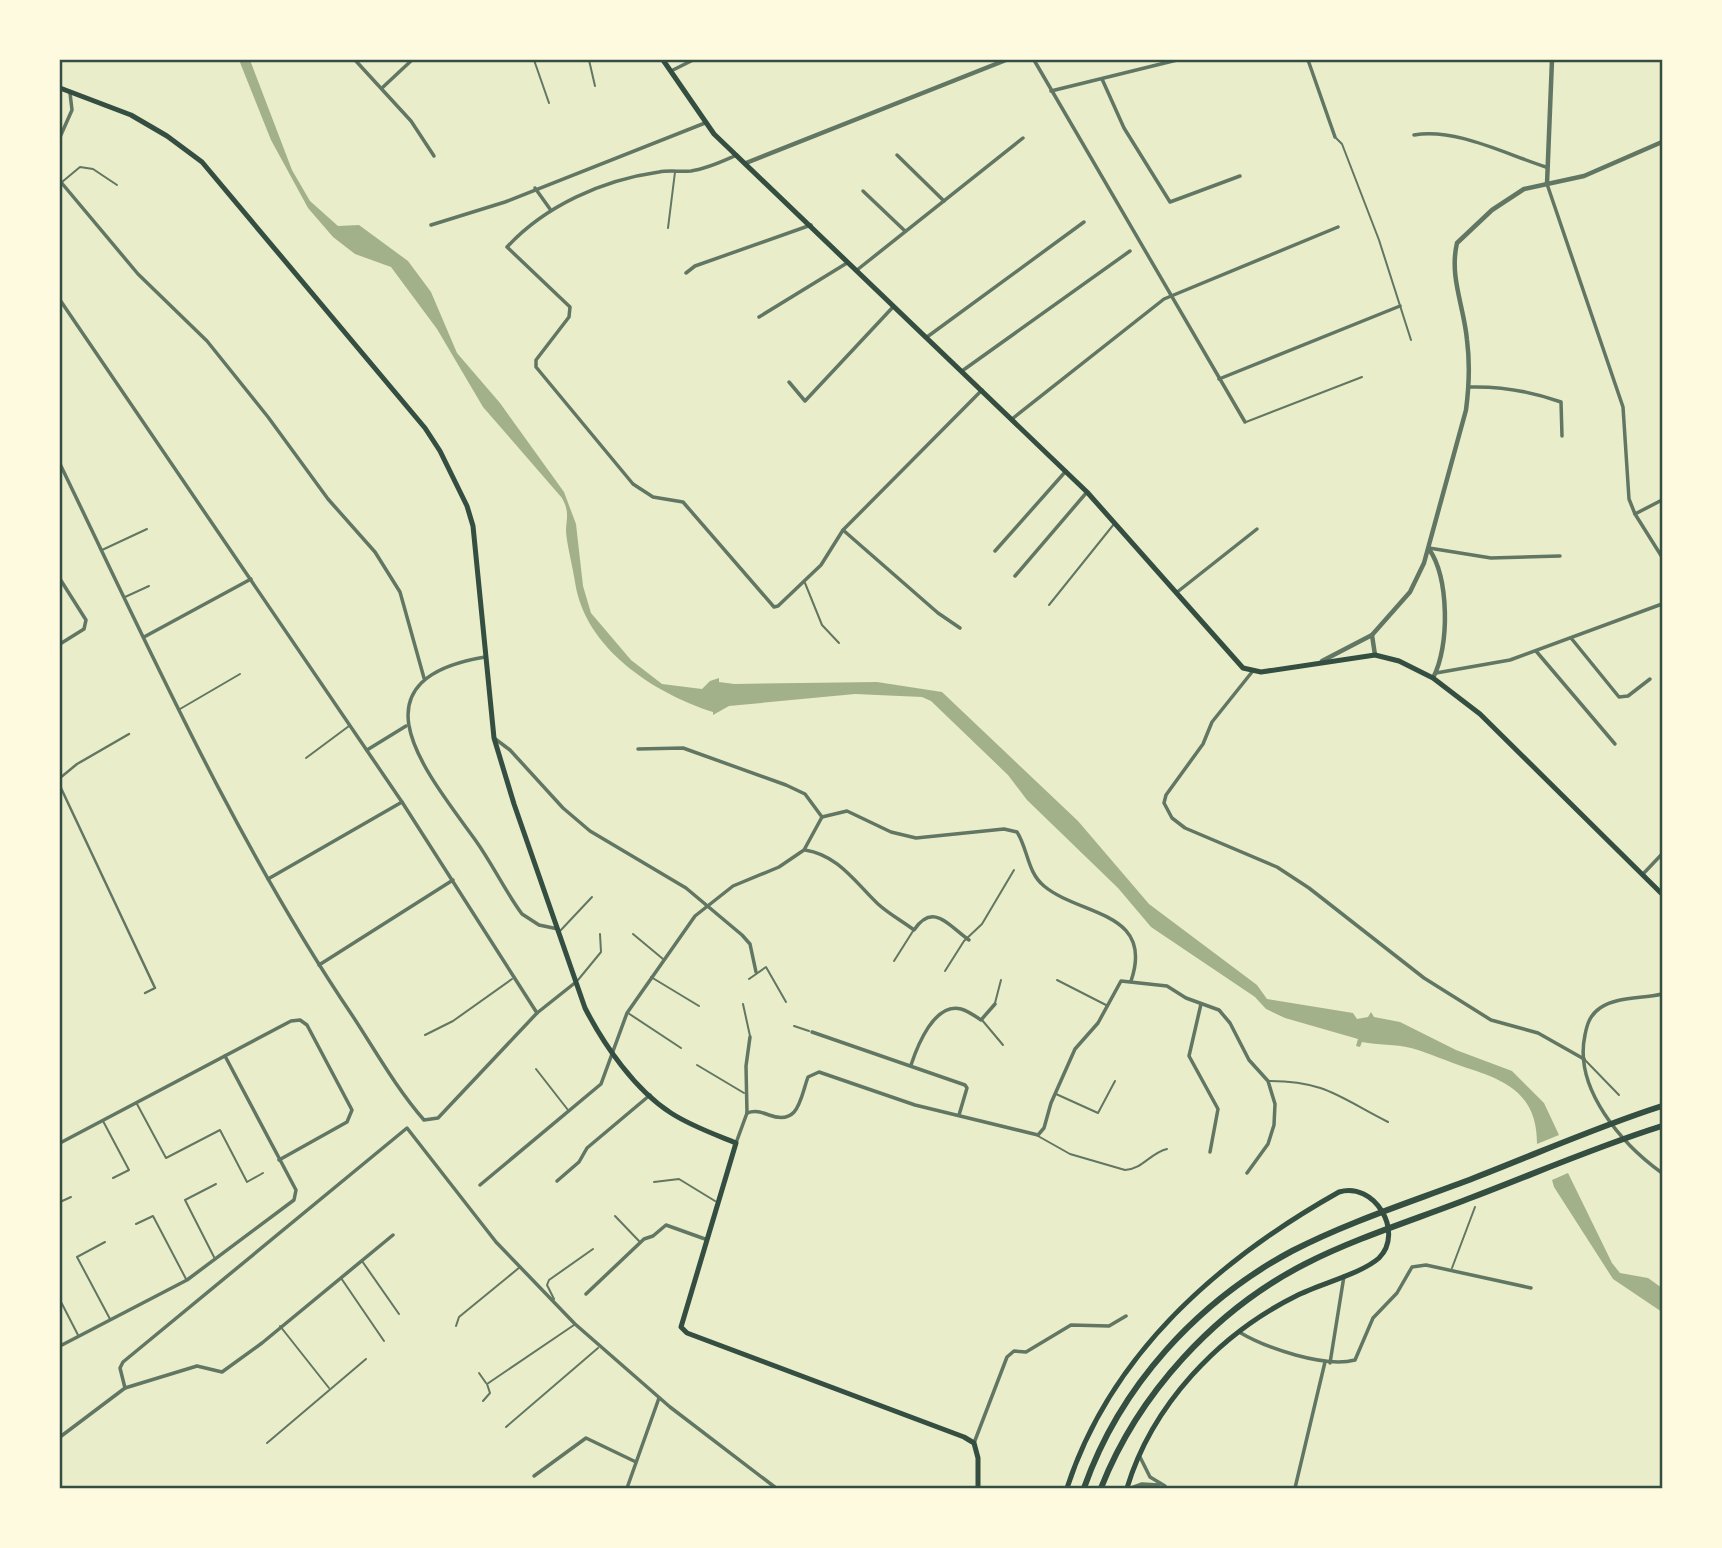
<svg xmlns="http://www.w3.org/2000/svg" width="1722" height="1548" viewBox="0 0 1722 1548" font-family="'Titillium Web',sans-serif">
	<style>
		.water { fill: #a3b18a }
		.lines { fill: none; stroke-linecap: round; stroke-linejoin: round }
		.service { stroke: #617663; stroke-width: 2 }
		.pedestrian { stroke: #617663; stroke-width: 2.5 }
		.minor { stroke: #617663; stroke-width: 3.5 }
		.tertiary { stroke: #617663; stroke-width: 4.5 }
		.secondary { stroke: #344e41; stroke-width: 5 }
		.trunk { stroke: #344e41; stroke-width: 6 }
		.neatline { fill: none; stroke: #344e41; stroke-width: 2.5 }
	</style>
	<rect width="100%" height="100%" fill="#e9edc9"/>
	<g class="water">
		<path d="M239,60H250L292,170L310,201L338,226L359,225L408,261L431,292L457,353L500,403L564,492L576,524L583,586L591,613L631,660L662,684L702,689L710,681L719,678V682L734,684L877,682L942,692L1078,821L1149,904L1257,985L1267,999L1353,1013L1357,1019L1368,1017L1371,1012L1374,1017L1400,1022L1456,1050L1512,1071L1544,1103L1559,1135L1537,1144C1537,1095 1508,1081 1467,1068C1448,1062 1430,1053 1411,1048C1395,1044 1378,1045 1362,1042L1360,1047L1356,1046L1358,1039L1285,1018L1266,1009L1255,997L1151,927L1118,888L1027,800L1008,775L931,701L922,697L855,694L729,706L713,715V712C654,693 585,649 575,582C573,567 566,542 566,529C567,516 569,511 562,498L483,407L437,329L391,267L355,254L333,237L308,208L271,140Z"/>
		<polygon points="1568,1173 1612,1263 1620,1273 1648,1278 1662,1288 1662,1312 1613,1279 1554,1187 1552,1180"/>
	</g>
	<g class="lines">
		<g class="service">
			<polyline points="534,60 549,103"/>
			<polyline points="589,60 595,86"/>
			<polyline points="1336,138 1342,144 1379,240 1411,340"/>
			<polyline points="62,182 80,167 93,169 117,185"/>
			<polyline points="668,228 675,172"/>
			<polyline points="1246,422 1362,377"/>
			<polyline points="102,550 147,529"/>
			<polyline points="805,583 822,625 839,643"/>
			<polyline points="125,597 149,586"/>
			<polyline points="1049,605 1114,524"/>
			<polyline points="180,709 240,674"/>
			<polyline points="306,758 349,726"/>
			<polyline points="560,931 592,897"/>
			<polyline points="633,934 663,959"/>
			<polyline points="894,961 913,931"/>
			<polyline points="945,971 964,941 982,924 1014,870"/>
			<polyline points="651,977 699,1006"/>
			<polyline points="749,979 766,967 786,1002"/>
			<polyline points="578,980 601,952 600,934"/>
			<polyline points="1057,980 1106,1005"/>
			<polyline points="995,1003 1001,980"/>
			<polyline points="743,1004 750,1036"/>
			<polyline points="628,1013 681,1048"/>
			<polyline points="982,1020 1003,1045"/>
			<polyline points="794,1026 809,1031"/>
			<polyline points="425,1035 453,1021 512,979"/>
			<polyline points="1584,1059 1619,1095"/>
			<polyline points="697,1065 744,1093"/>
			<polyline points="536,1069 568,1110"/>
			<path d="M1269,1081C1326,1081 1340,1098 1388,1122"/>
			<polyline points="1056,1094 1098,1113 1115,1081"/>
			<polyline points="137,1104 166,1158 220,1130 247,1182 263,1173"/>
			<polyline points="103,1121 129,1170 113,1178"/>
			<path d="M1038,1136L1070,1154L1125,1170C1143,1169 1150,1153 1167,1149"/>
			<polyline points="654,1182 679,1179 715,1201"/>
			<polyline points="60,1202 71,1197"/>
			<polyline points="615,1216 639,1241"/>
			<polyline points="136,1224 153,1216 186,1279"/>
			<polyline points="105,1242 77,1257 110,1319"/>
			<polyline points="214,1257 185,1200 216,1184"/>
			<polyline points="362,1261 399,1314"/>
			<polyline points="1452,1268 1475,1207"/>
			<polyline points="341,1278 384,1341"/>
			<polyline points="554,1299 547,1285 549,1280 593,1249"/>
			<polyline points="60,1300 78,1335"/>
			<polyline points="280,1326 329,1388"/>
			<polyline points="456,1326 459,1317 520,1267"/>
			<polyline points="479,1373 486,1383"/>
			<polyline points="483,1401 490,1393 487,1384 574,1325"/>
			<polyline points="506,1427 598,1348"/>
			<polyline points="267,1443 366,1359"/>
		</g>
		<g class="pedestrian">
			<polyline points="60,778 77,764 129,734"/>
			<polyline points="60,786 155,988 145,993"/>
		</g>
		<g class="minor">
			<polyline points="355,60 411,121 434,156"/>
			<polyline points="1034,60 1245,422"/>
			<polyline points="1308,60 1335,137"/>
			<polyline points="671,71 693,60"/>
			<polyline points="1102,79 1124,128 1170,202 1240,176"/>
			<polyline points="382,88 412,60"/>
			<polyline points="1051,91 1177,60"/>
			<path d="M1414,135C1457,128 1505,154 1546,167"/>
			<polyline points="60,137 72,110 70,93"/>
			<path d="M737,155C723,161 707,169 691,171C680,172 669,170 659,172C602,180 545,206 507,247L570,307L569,317L536,360V367L633,484L653,497L683,502L774,607L778,606L821,565L843,530L982,390"/>
			<polyline points="897,155 944,201"/>
			<polyline points="60,181 138,274 207,341 268,417 328,499 375,552 400,592 424,678"/>
			<polyline points="1547,184 1623,407 1629,499 1635,514 1662,557"/>
			<polyline points="535,188 550,209"/>
			<polyline points="863,191 905,231"/>
			<polyline points="431,225 505,202 705,123"/>
			<polyline points="857,270 1023,138"/>
			<polyline points="686,273 695,266 811,225"/>
			<polyline points="60,300 402,802 537,1013"/>
			<polyline points="759,317 847,263"/>
			<polyline points="927,337 1084,222"/>
			<polyline points="962,371 1130,251"/>
			<polyline points="1219,379 1400,306"/>
			<polyline points="789,382 805,401 893,307"/>
			<path d="M1469,387C1502,386 1530,391 1561,402L1562,436"/>
			<polyline points="1012,419 1164,299 1338,227"/>
			<path d="M60,464C150,650 236,843 352,1015C375,1050 396,1088 424,1120L438,1118L537,1013L576,982"/>
			<polyline points="1635,514 1662,500"/>
			<polyline points="843,530 938,613 960,628"/>
			<polyline points="1429,548 1491,558 1560,556"/>
			<polyline points="995,551 1066,471"/>
			<polyline points="1015,576 1087,492"/>
			<polyline points="60,579 86,620 84,629 60,644"/>
			<polyline points="1176,593 1257,529"/>
			<polyline points="144,637 251,579"/>
			<polyline points="1571,638 1619,697 1628,696 1650,679"/>
			<polyline points="1536,651 1615,744"/>
			<path d="M485,657C347,680 427,773 476,841C493,865 505,891 522,914L539,925L558,929"/>
			<polyline points="1252,672 1212,722 1203,744 1166,795 1164,803 1172,818 1185,828 1277,867 1309,888 1424,978 1491,1020 1538,1033 1584,1059"/>
			<polyline points="1436,673 1510,660 1662,604"/>
			<polyline points="494,738 510,750 563,808 590,831 686,888 742,935 750,944 756,972"/>
			<polyline points="638,749 683,748 786,785 805,794 822,817"/>
			<polyline points="367,750 406,726"/>
			<path d="M805,850C838,855 855,882 878,904C889,914 902,921 914,930C933,902 948,925 969,940"/>
			<polyline points="1643,874 1662,854"/>
			<polyline points="268,879 402,802"/>
			<polyline points="319,965 453,880"/>
			<path d="M1662,994C1642,999 1618,996 1600,1008C1590,1015 1587,1024 1585,1035C1573,1089 1623,1145 1662,1173"/>
			<polyline points="1201,1004 1189,1056 1218,1109 1210,1152"/>
			<polyline points="812,1032 965,1085 967,1088 959,1115"/>
			<path d="M911,1065C917,1047 934,1002 961,1009C968,1011 975,1016 981,1020L995,1004"/>
			<path d="M747,1113C755,1110 761,1112 769,1115C799,1126 800,1099 808,1077L819,1072L915,1105L1038,1135L1044,1128L1051,1103L1075,1049L1098,1023L1121,981L1167,986L1186,998L1219,1010L1230,1023L1249,1060L1268,1081L1275,1104L1274,1125L1268,1144L1247,1173"/>
			<polyline points="60,1143 291,1021 300,1020 307,1025 352,1110 347,1122 279,1160"/>
			<polyline points="736,1143 747,1113 746,1066 750,1037"/>
			<polyline points="557,1181 579,1162 587,1148 650,1095"/>
			<path d="M480,1185L601,1084L627,1013L695,916L733,886L779,867L804,850L822,817L847,811L891,832L916,838L1004,829L1017,832C1028,849 1027,872 1044,886C1080,916 1155,911 1131,981"/>
			<polyline points="586,1294 644,1239 653,1236 666,1225 705,1239"/>
			<path d="M1239,1332C1266,1348 1324,1368 1355,1360L1373,1318L1397,1293L1412,1267L1426,1265L1531,1288"/>
			<polyline points="60,1346 187,1280 294,1200 296,1190 225,1056"/>
			<polyline points="1330,1363 1344,1276"/>
			<polyline points="125,1388 120,1368 123,1362 407,1128 496,1242 575,1324 670,1407 776,1488"/>
			<polyline points="60,1437 125,1388 197,1366 222,1372 262,1343 393,1235"/>
			<polyline points="974,1443 1007,1357 1014,1351 1026,1352 1071,1325 1109,1326 1126,1316"/>
			<polyline points="1140,1457 1150,1477 1165,1486"/>
			<polyline points="534,1476 586,1438 636,1462"/>
			<polyline points="627,1488 659,1398"/>
			<polyline points="1131,1488 1142,1484 1159,1485"/>
			<polyline points="1295,1488 1325,1362"/>
		</g>
		<g class="tertiary">
			<polyline points="746,163 1006,60"/>
			<polyline points="1547,184 1552,60"/>
			<path d="M1429,549C1449,578 1450,646 1433,678"/>
			<path d="M1375,655L1372,635L1410,592L1424,563L1466,410C1469,387 1470,363 1467,340C1464,306 1449,277 1457,243L1492,210L1524,189L1584,176L1662,142"/>
			<polyline points="1322,661 1372,635"/>
		</g>
		<g class="secondary">
			<polyline points="663,60 714,134 1087,492 1243,668 1261,672 1375,655 1399,661 1433,678 1480,714 1662,894"/>
			<path d="M60,88L131,115L167,136L202,162L425,428L440,451L467,506L473,526L494,738L514,804L585,1008C604,1045 635,1090 671,1113C691,1126 714,1134 736,1143L681,1327L687,1333L964,1437L974,1443L978,1458V1488"/>
			<path d="M1067,1488C1111,1353 1218,1260 1339,1192C1374,1181 1405,1232 1379,1258C1361,1274 1319,1284 1296,1296C1219,1334 1152,1405 1127,1488"/>
		</g>
		<g class="trunk">
			<path d="M1084,1488C1120,1386 1197,1302 1292,1251C1350,1221 1414,1201 1474,1178C1536,1154 1599,1126 1662,1106"/>
			<path d="M1101,1488C1138,1394 1215,1310 1305,1264C1358,1237 1417,1219 1473,1197C1536,1173 1598,1146 1662,1126"/>
		</g>
	</g>
	<rect width="1722" height="1548" fill="none" stroke="#fefae0" stroke-width="122"/>
	<rect x="61" y="61" width="1600" height="1426" class="neatline"/>
</svg>
